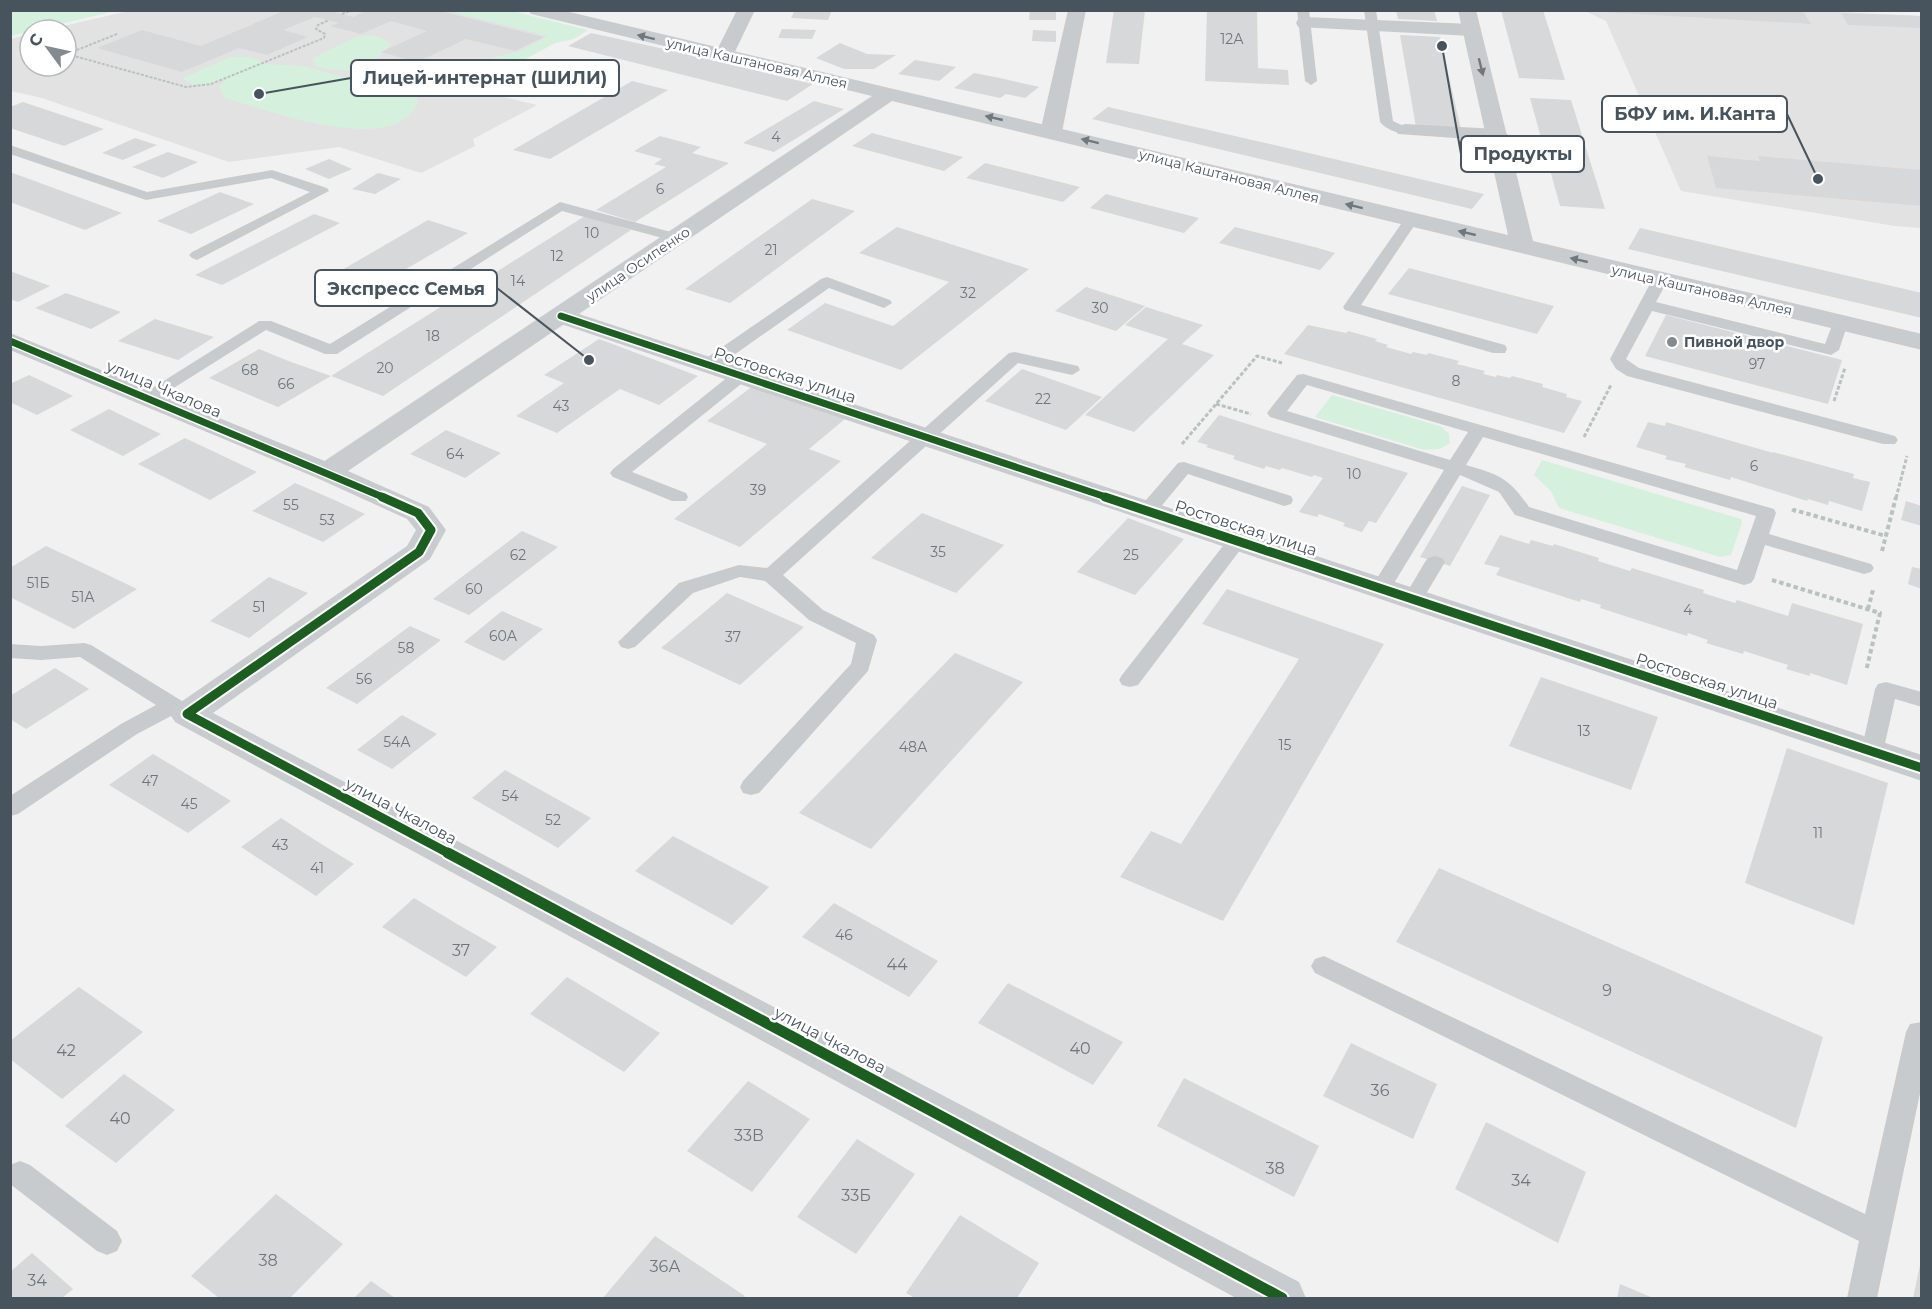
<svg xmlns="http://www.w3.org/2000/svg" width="1932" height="1309" viewBox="0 0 1932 1309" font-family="Montserrat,sans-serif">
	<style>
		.education { fill: #e3e2e3 }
		.green { fill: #d6f0de }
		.building { fill: #d7d8d9 }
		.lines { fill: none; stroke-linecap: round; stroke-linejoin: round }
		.path-far2 { stroke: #b8c3bf; stroke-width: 2; stroke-dasharray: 3 1.5; stroke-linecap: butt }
		.path-far1 { stroke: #b8c3bf; stroke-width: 3; stroke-dasharray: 4 2; stroke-linecap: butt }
		.path { stroke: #b8c3bf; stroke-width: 4; stroke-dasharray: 4.5 3; stroke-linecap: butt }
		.lane { fill: #c8cbcd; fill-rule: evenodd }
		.street { fill: #c8cbcd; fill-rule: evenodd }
		.secondary { fill: #c9ccce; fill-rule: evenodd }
		.cycleway-far2-casing { stroke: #fff; stroke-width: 10 }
		.cycleway-far1-casing { stroke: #fff; stroke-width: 13 }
		.cycleway-casing { stroke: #fff; stroke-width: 15 }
		.cycleway-far2 { stroke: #1b5e20; stroke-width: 7 }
		.cycleway-far1 { stroke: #1b5e20; stroke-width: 9 }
		.cycleway { stroke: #1b5e20; stroke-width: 11 }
		.oneway { fill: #6f787f }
		.poi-dot { fill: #838b91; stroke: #fff; stroke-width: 2 }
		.labels { text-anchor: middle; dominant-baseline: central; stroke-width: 5; stroke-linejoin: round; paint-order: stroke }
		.number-label { font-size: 14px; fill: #6d767d }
		.far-street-label { font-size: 14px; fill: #48545d; stroke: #fff }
		.far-poi-label { font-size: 14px; font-weight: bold; fill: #48545d; stroke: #fff; text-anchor: start }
		.street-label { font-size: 16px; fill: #48545d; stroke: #fff }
		.near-number-label { font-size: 16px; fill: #6d767d }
		.leader { fill: none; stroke: #48545d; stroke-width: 2 }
		.callout-dot { fill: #48545d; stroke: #fff; stroke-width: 2 }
		.callout { fill: #fff; stroke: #48545d; stroke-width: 2 }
		.callout-label { font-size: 18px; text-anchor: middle; font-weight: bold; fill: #48545d }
	</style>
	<rect width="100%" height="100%" fill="#f1f1f1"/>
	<g class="education">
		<polygon points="1799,10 1921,16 1921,228 1895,226 1681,191 1606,21 1585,11"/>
		<polygon points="129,11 486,11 564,31 457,86 537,105 473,139 475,146 421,173 339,147 229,162 42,98 11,91 11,39 30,34 30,66 66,66 66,30 45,30"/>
	</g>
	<g class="green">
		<polygon points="11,10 115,10 115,11 11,36"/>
		<polygon points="449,11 512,11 588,30 574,39 555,43 478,85 448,89 417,87 415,78 433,67 460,59 481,61 520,51 548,36"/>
		<path d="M369,35L380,37L391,44C369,70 346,76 315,66L313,58L356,37Z"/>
		<path d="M231,57H248L261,61L262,64L303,66L416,96L418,102C395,159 268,110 225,98L219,87L227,78C215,84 194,90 183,78Z"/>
		<polygon points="1332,395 1440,426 1449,434 1450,443 1440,449 1424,450 1315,417"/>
		<polygon points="1542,460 1741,519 1742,523 1731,555 1720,557 1559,508 1551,491 1534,475"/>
	</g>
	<g class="building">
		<polygon points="286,10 327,10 353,17 368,10 437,10 544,37 515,51 466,39 417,62 381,52 427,31 391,21 361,34 330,26 339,23 315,17 283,30 308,37 267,55 239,48 182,72 97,48 142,30 201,46"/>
		<polygon points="795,10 832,10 828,20 791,18"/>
		<polygon points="1030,10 1056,10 1056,20 1029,20"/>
		<polygon points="1114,10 1145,10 1139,64 1106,63"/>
		<polygon points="1207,10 1257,10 1258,68 1288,70 1289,85 1205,81"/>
		<polygon points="1396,10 1434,10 1437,21 1398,19"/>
		<polygon points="1501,10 1543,10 1565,80 1519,78"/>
		<polygon points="1602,10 1803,11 1811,24 1602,12"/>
		<polygon points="1841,13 1922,16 1922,28 1848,25"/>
		<polygon points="782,29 816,30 812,39 778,38"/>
		<polygon points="1033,30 1056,31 1056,42 1032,41"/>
		<polygon points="591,33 669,50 813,84 787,101 568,46"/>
		<polygon points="1400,35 1440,37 1461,130 1416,127"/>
		<polygon points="840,43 867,54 896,55 874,69 844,69 816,58"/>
		<polygon points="915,60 956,67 939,81 898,74"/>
		<polygon points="974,73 1000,78 1039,87 1025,98 1006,94 1000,98 954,88"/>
		<polygon points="632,81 668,90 550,159 513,150"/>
		<polygon points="1530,98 1571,100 1605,209 1560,206"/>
		<polygon points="814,101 844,109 774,152 743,143"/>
		<polygon points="23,102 104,129 64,146 10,128 10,107"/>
		<polygon points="1108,107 1287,148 1484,194 1472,209 1092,119"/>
		<polygon points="872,133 891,138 963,157 944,171 852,146"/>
		<polygon points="660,136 701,147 692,153 729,163 635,222 596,210 666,167 654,164 662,159 634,151"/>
		<polygon points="135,138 157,145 123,160 102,153"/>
		<polygon points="168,152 198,162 163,178 132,167"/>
		<polygon points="1707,156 1760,161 1758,156 1921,170 1922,206 1716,188"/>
		<polygon points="329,159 352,169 329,179 305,169"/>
		<polygon points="985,163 1005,168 1080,187 1063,202 966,178"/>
		<polygon points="10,172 122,213 85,230 10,202"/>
		<polygon points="378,173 401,179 375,194 352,189"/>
		<polygon points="220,192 254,204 191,234 157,221"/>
		<polygon points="1106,194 1128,200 1199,218 1184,233 1090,208"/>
		<polygon points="812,199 855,211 730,303 685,289"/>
		<polygon points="314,214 340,223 222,285 195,275"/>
		<polygon points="585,216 631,230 383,396 331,376"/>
		<polygon points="428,220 468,233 382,283 342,270"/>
		<polygon points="897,227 1029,269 901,370 787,330 825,303 893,326 949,282 859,253"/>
		<polygon points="1235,227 1318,248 1335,253 1320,270 1219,243"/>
		<polygon points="1640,228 1922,293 1922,318 1628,249"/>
		<polygon points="1409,268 1554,306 1537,334 1388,294"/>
		<polygon points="10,271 50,286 18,302 10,299"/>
		<polygon points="1086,287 1145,306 1116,331 1055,311"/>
		<polygon points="66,293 121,312 91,329 35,308"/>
		<polygon points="1146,307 1203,325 1182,344 1214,355 1134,432 1085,415 1168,339 1125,325"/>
		<polygon points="1666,315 1842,360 1828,404 1645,356"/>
		<polygon points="155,319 214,337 178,360 118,341"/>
		<polygon points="1308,325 1346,333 1348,331 1377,339 1375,341 1388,345 1386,347 1411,354 1413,352 1427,355 1428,353 1459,361 1457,364 1485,371 1483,374 1496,377 1497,375 1510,378 1512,376 1543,384 1542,387 1567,394 1566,397 1582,401 1564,433 1284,354"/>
		<polygon points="599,339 698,376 659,405 620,389 557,433 516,416 564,383 544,375"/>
		<polygon points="259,349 291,362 331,376 278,407 209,378"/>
		<polygon points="1022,369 1102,397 1066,430 985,401"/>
		<polygon points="29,375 63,391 73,396 37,415 10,402 10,384"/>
		<polygon points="754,385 845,419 809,449 841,461 740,547 674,519 767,444 707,421"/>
		<polygon points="109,409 119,414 161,434 123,456 70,430"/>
		<polygon points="1219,415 1273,432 1408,473 1376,523 1369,521 1362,532 1343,526 1345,523 1319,514 1317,517 1299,512 1323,478 1314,475 1312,477 1282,468 1280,470 1266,466 1264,469 1233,459 1235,456 1206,447 1208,445 1197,442"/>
		<polygon points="1648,422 1665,426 1666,422 1773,453 1773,452 1854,474 1853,478 1870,482 1862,511 1829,501 1828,505 1808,499 1807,501 1731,477 1730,480 1684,467 1686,464 1665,459 1667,456 1636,447"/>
		<polygon points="446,430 501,453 465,478 410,454"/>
		<polygon points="185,438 242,465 257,472 210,500 138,464"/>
		<polygon points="295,483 330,498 365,514 323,542 252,511"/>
		<polygon points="1462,486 1490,495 1450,566 1420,557"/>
		<polygon points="1906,501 1922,506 1922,526 1901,520"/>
		<polygon points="922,513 1004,545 956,593 871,558"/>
		<polygon points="1128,518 1184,539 1135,595 1077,572"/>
		<polygon points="522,531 558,547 469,615 433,599"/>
		<polygon points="1500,535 1529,544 1531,540 1553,546 1554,544 1599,558 1598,561 1630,571 1632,568 1704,590 1703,593 1735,603 1737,600 1788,616 1792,603 1863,624 1847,685 1810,673 1810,676 1786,669 1788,665 1744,651 1743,654 1706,643 1708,640 1688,633 1687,636 1600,608 1601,605 1581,599 1580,602 1496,575 1500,568 1484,564"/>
		<polygon points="46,546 91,567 137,589 74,629 10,597 10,568"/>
		<polygon points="1912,567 1922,569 1922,589 1908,584"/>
		<polygon points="269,577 308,593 249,638 210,621"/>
		<polygon points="1227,589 1384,644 1223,921 1120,877 1151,831 1181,844 1299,659 1202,624"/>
		<polygon points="727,593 804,627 740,685 661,648"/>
		<polygon points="502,611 543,629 504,661 464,642"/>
		<polygon points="410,626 441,640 357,704 326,688"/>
		<polygon points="955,653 1023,682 871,849 799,813"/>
		<polygon points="55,668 89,689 26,729 10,719 10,696"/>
		<polygon points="1541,677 1658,717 1631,790 1509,746"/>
		<polygon points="402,715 437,734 392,769 357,750"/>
		<polygon points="1787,748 1888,783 1854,925 1745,883"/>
		<polygon points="153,754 190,776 231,801 188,833 109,785"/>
		<polygon points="505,770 591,818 558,848 472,798"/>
		<polygon points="281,818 318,842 354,864 316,896 241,847"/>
		<polygon points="673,836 769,887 732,925 635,871"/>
		<polygon points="1439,868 1823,1037 1796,1128 1396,942"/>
		<polygon points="414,898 457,924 497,947 466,977 382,927"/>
		<polygon points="834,903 938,961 909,997 802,937"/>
		<polygon points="567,977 660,1033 624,1072 530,1014"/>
		<polygon points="1008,983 1123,1042 1093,1085 978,1023"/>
		<polygon points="79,987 143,1032 62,1099 10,1059 10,1041"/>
		<polygon points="1351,1043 1437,1084 1413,1139 1323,1096"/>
		<polygon points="124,1074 175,1110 116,1163 65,1126"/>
		<polygon points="1184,1078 1319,1146 1294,1197 1157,1126"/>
		<polygon points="748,1081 810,1119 752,1192 687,1151"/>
		<polygon points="1486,1122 1586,1172 1558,1243 1455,1189"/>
		<polygon points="857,1139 915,1174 856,1254 797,1217"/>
		<polygon points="276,1194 343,1244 290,1298 219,1298 191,1276"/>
		<polygon points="960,1215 1039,1263 1017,1298 915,1298 906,1293"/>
		<polygon points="655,1236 745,1296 743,1298 603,1298"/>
		<polygon points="32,1253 73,1289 62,1298 10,1298 10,1272"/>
		<polygon points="1920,1265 1922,1298 1913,1298"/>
		<polygon points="371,1281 395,1298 354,1298"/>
		<polygon points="1620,1284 1653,1298 1617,1298"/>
	</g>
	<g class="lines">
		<g class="path-far2">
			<polyline points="342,14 352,10"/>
			<polyline points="117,34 67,54 186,87 211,84 324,38 325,34 316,29 318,25 329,20"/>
		</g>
		<g class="path-far1">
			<polyline points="1834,401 1845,368"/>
			<polyline points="1216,404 1251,414"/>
			<polyline points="1584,437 1611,385"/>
			<polyline points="1182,444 1257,356 1282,363"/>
			<polyline points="1896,498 1907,456"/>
		</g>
		<g class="path">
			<polyline points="1793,512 1794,510 1886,536"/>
			<polyline points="1882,551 1896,497"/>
			<polyline points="1772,580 1880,613 1866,671"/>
			<polyline points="1868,609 1873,590"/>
		</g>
		<g class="lane">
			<polygon points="1297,10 1309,10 1317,81 1311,85 1305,81"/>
			<path d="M1364,10H1376L1393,121L1412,130L1410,133C1399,135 1387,130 1380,122Z"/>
			<polygon points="10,145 147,192 272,170 327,188 329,191 197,260 192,258 189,255 192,252 310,192 271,178 146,200 10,154"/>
			<polygon points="560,202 682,235 684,238 677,242 562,211 337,354 325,354 266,330 153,401 141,401 138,397 259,321 271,321 330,344"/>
			<polygon points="1411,216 1418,220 1361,305 1505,345 1507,349 1505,353 1493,353 1345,310 1343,307 1406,217"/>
			<polygon points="1660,275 1668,280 1656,302 1825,344 1834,320 1846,320 1848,323 1839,350 1831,355 1652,311 1626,359 1639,368 1895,436 1898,440 1895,444 1883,444 1627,376 1616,369 1610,359 1652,280"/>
			<polygon points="827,277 890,300 892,303 884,308 829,288 714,369 702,369 700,365 702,361 821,279"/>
			<polygon points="1015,352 1078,366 1080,370 1072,375 1018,363 783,575 823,610 874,635 877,640 868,671 759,793 751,795 743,793 740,787 743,781 851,664 856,643 809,620 765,581 740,577 693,593 635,647 628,649 621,647 618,642 679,583 739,565 767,568 1009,353"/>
			<polygon points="740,371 746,372 748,376 746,380 632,472 686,493 688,497 686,501 672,501 613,477 610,473 613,469 734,372"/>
			<path d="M1303,374L1774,509L1776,513L1769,534L1871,564L1874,568L1871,572L1864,574L1765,545L1754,579L1751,583L1744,585L1515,515L1499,492L1460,475L1388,593L1381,594L1374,593L1371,588L1444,470L1270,417L1267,413L1270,409L1297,375ZM1307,385L1468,432L1450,460L1287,411ZM1483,437L1756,516L1737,570L1529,507C1508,477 1500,475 1466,465Z"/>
			<polygon points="1184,462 1291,496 1293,500 1291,504 1284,506 1188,474 1154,515 1140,515 1138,511 1140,507 1178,463"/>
			<polygon points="1237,535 1244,537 1247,541 1138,685 1130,687 1122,685 1119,680 1122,675 1230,537"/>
			<polygon points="1435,556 1442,558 1445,562 1423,599 1420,604 1413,605 1406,604 1403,599 1425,562 1428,558"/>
			<polygon points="84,643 91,645 195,709 198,714 195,719 187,722 173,715 137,734 18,814 10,816 10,796 121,724 156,705 80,657 41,660 10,658 10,644 41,646"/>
			<polygon points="1886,682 1922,692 1922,707 1895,699 1883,752 1880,758 1872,760 1864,758 1861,752 1875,689 1878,684"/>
			<polygon points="1324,956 1865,1214 1906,1032 1910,1024 1922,1022 1922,1084 1877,1298 1847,1298 1859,1241 1315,973 1311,966 1315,959"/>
			<polygon points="20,1161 30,1165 117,1231 122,1241 117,1251 107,1255 97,1251 10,1184 10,1165"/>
		</g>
		<g class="street">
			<polygon points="737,10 755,10 731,60 717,60 714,56"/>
			<polygon points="1068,10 1086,10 1062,132 1058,136 1051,138 1044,136 1040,132"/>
			<polygon points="1305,17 1472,24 1479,26 1481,30 1479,34 1472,36 1298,27 1296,23 1298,19"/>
			<polygon points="1405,124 1497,129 1504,131 1508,135 1504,139 1497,141 1398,134 1395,130 1398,126"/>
			<polygon points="561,308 1922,755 1922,781 552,321 548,316 552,311"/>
			<polygon points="10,333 337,466 341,472 337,478 327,481 317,478 10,350"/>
		</g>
		<polygon class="secondary" points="528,10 561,10 1508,235 1458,10 1476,10 1533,241 1922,334 1922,350 892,101 348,471 429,507 446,530 430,559 213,713 1299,1282 1306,1298 1236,1298 175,722 170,714 175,706 407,546 416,530 407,519 317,478 313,472 317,466 872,96 531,14"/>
		<g class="cycleway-far2-casing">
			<g id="cycleway-far2">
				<polyline points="561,316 1109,498"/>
				<polyline points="10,341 385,498"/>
			</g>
		</g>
		<g class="cycleway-far1-casing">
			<g id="cycleway-far1">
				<polyline points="382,497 418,513 431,530 419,552 187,714 450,854"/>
				<polyline points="1105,497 1922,768"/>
			</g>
		</g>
		<g class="cycleway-casing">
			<polyline id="cycleway" points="448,853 1282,1298"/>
		</g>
		<use href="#cycleway-far2" class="cycleway-far2"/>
		<use href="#cycleway-far1" class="cycleway-far1"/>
		<use href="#cycleway" class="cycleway"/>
	</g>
	<defs><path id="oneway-solid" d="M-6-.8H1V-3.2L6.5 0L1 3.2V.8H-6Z" transform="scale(1.5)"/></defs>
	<g class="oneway">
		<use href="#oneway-solid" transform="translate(646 37) rotate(-166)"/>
		<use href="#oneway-solid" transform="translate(1481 67) rotate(76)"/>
		<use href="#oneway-solid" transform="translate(994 118) rotate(-167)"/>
		<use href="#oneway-solid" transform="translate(1090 141) rotate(-166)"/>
		<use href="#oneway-solid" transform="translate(1354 206) rotate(-166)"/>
		<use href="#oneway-solid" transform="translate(1467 233) rotate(-167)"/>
		<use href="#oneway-solid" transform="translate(1579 260) rotate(-167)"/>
	</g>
	<circle class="poi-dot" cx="1672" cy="342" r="6"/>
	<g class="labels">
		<g class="number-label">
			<text x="1232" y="39">12А</text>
			<text x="776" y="137">4</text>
			<text x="660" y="189">6</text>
			<text x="592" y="233">10</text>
			<text x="771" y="250">21</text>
			<text x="557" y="256">12</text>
			<text x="518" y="281">14</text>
			<text x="968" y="293">32</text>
			<text x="1100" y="308">30</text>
			<text x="433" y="336">18</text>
			<text x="1757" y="364">97</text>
			<text x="385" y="368">20</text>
			<text x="250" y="370">68</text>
			<text x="1456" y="381">8</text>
			<text x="286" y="384">66</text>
			<text x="1043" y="399">22</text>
			<text x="561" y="406">43</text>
			<text x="455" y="454">64</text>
			<text x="1754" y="466">6</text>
			<text x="1354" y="474">10</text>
			<text x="758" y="490">39</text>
			<text x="291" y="505">55</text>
			<text x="327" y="520">53</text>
			<text x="938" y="552">35</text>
			<text x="518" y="555">62</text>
			<text x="1131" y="555">25</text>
			<text x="38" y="583">51Б</text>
			<text x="474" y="589">60</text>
			<text x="83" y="597">51А</text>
			<text x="259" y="607">51</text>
			<text x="1688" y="610">4</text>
			<text x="503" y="636">60А</text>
			<text x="733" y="637">37</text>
			<text x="406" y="648">58</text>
			<text x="364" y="679">56</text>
			<text x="1584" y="731">13</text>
			<text x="397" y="742">54А</text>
			<text x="1285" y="745">15</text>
			<text x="913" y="747">48А</text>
			<text x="150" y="781">47</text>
			<text x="510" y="796">54</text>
			<text x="189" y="804">45</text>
			<text x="553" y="820">52</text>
			<text x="1818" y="833">11</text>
			<text x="280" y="845">43</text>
			<text x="317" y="868">41</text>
			<text x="844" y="935">46</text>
		</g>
		<g class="far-street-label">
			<text transform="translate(757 63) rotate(13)">улица Каштановая Аллея</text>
			<text transform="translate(1229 176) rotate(14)">улица Каштановая Аллея</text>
			<text transform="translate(638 264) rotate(-34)">улица Осипенко</text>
			<text transform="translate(1702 290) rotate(13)">улица Каштановая Аллея</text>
		</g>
		<g class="far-poi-label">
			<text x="1684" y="342">Пивной двор</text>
		</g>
		<g class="street-label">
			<text transform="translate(785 375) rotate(18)">Ростовская улица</text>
			<text transform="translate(164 389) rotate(23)">улица Чкалова</text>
			<text transform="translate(1246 528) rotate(18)">Ростовская улица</text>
			<text transform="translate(1707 681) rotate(18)">Ростовская улица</text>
			<text transform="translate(401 811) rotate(28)">улица Чкалова</text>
			<text transform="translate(830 1040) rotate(28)">улица Чкалова</text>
		</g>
		<g class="near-number-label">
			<text x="461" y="950">37</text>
			<text x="897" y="964">44</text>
			<text x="1607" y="990">9</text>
			<text x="1080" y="1048">40</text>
			<text x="66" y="1050">42</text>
			<text x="1380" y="1090">36</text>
			<text x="120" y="1118">40</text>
			<text x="749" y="1135">33В</text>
			<text x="1275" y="1168">38</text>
			<text x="1521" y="1180">34</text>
			<text x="856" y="1195">33Б</text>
			<text x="268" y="1260">38</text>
			<text x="665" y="1266">36А</text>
			<text x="37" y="1280">34</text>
		</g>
	</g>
	<path class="leader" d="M259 94L351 78M1818 179L1787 114M1442 46L1461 154M589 360L497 288"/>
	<g class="callout-dot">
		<circle cx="259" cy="94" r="6"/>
		<circle cx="1818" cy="179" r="6"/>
		<circle cx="1442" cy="46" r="6"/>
		<circle cx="589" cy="360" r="6"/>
	</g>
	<g class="callout">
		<rect x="351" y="60" width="268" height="36" rx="6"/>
		<rect x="1602" y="96" width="185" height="36" rx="6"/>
		<rect x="1461" y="136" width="123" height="36" rx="6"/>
		<rect x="315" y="270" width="182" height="36" rx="6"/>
	</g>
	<g class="callout-label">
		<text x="485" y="84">Лицей-интернат (ШИЛИ)</text>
		<text x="1695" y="120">БФУ им. И.Канта</text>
		<text x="1523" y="160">Продукты</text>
		<text x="406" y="295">Экспресс Семья</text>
	</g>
	<rect width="1932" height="1309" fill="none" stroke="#48545d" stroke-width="24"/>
	<g transform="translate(48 48) rotate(303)"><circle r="28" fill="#ffffff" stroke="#b6bbbe" stroke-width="1.5"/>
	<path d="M0-4.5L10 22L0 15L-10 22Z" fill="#838b91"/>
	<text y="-9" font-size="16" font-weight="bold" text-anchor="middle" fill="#48545d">С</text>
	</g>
</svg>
